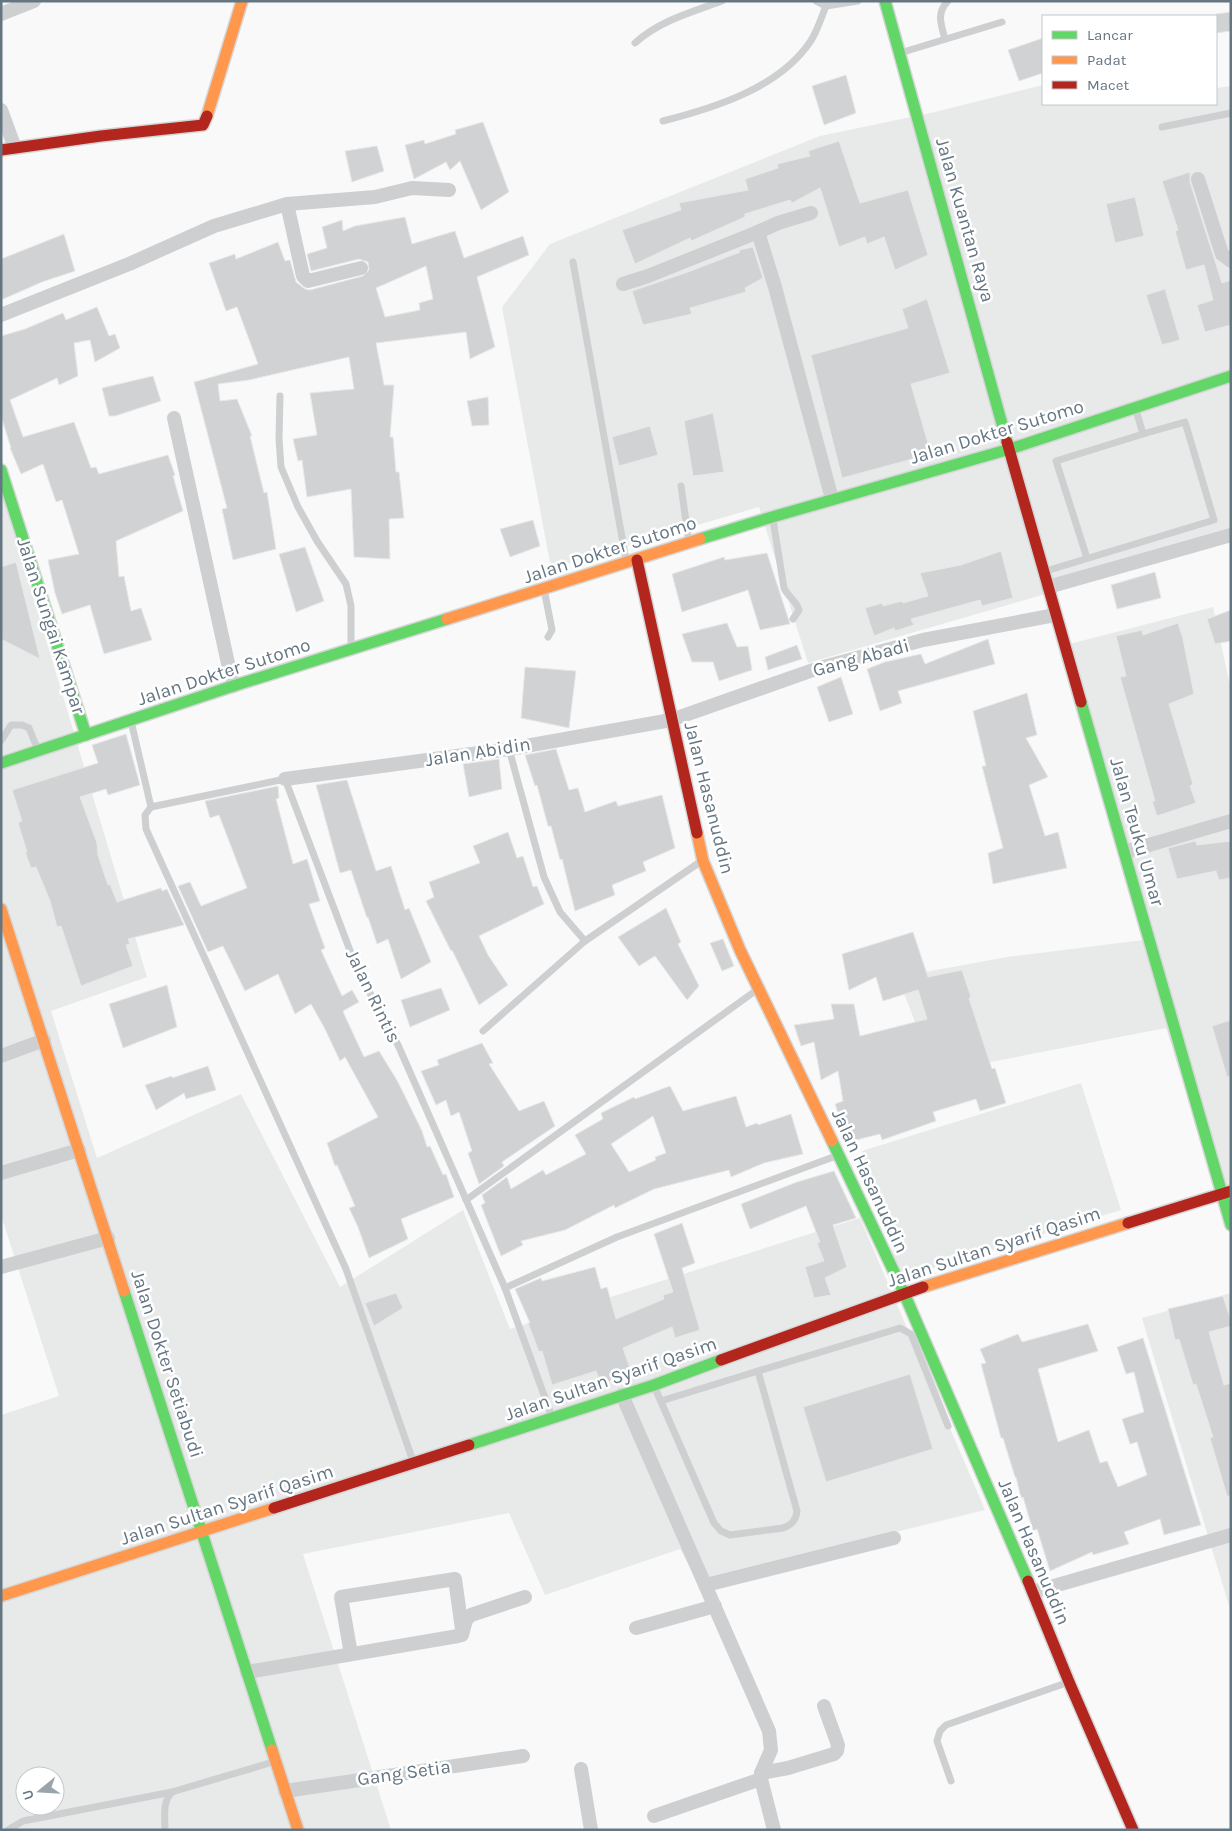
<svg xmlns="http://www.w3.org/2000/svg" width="1232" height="1831" viewBox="0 0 1232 1831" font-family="Karla,sans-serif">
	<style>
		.built { fill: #e8e9e9; fill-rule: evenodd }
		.building { fill: #d0d2d3; stroke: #e8e8e8; fill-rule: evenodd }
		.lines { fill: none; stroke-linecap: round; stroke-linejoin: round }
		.fast-casing { stroke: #d5d6d7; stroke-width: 14 }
		.slow-casing { stroke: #d5d6d7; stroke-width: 14 }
		.jam-casing { stroke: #d5d6d7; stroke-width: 14 }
		.lane { stroke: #cecfd0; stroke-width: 7 }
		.street { stroke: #cecfd0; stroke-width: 14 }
		.fast { stroke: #63d668; stroke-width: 11 }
		.slow { stroke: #ff974d; stroke-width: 11 }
		.jam { stroke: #b3261e; stroke-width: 11 }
		.labels { text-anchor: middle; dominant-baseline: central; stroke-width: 5; stroke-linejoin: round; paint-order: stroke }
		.street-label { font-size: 19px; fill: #657683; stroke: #fff }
	</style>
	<rect width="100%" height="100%" fill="#f9f9f9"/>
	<g class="built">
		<polygon points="1043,85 1043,104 1216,104 1216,85 1217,88 1231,86 1231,540 808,663 759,507 551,568 502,307 550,244 820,136 935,112"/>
		<path d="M1,496H3L147,977L51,1011L97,1158L241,1094L340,1287L463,1210L510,1329L860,1218L985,1510L697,1581L680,1549L545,1595L509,1513L303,1554L391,1830H1V1415L59,1396L1,1215ZM25,1776H55V1806H25Z"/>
		<polygon points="1213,607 1231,690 1231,1233 1166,1028 934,1073 898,977 1007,957 1143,940 1058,647"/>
		<polygon points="1081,1083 1121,1210 901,1278 862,1151"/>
		<polygon points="1231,1293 1231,1612 1142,1318"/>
	</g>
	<g class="building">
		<polygon points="1231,12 1231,31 1216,33 1216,14"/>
		<polygon points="1043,38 1043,73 1019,81 1008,50"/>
		<polygon points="846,75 856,113 824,125 812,86"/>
		<polygon points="483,122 509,192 481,210 460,161 450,170 446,162 414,179 405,145 424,140 425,144 456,134 455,130"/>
		<polygon points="839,141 860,203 908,190 928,255 895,270 884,237 867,244 865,237 839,247 820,188 792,203 790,200 745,214 745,217 691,241 690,238 635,264 622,230 681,210 679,203 748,190 745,179 778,168 777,164 810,156 808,151"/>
		<polygon points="377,146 384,171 352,182 345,151"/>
		<polygon points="1190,172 1190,182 1222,283 1231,280 1231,325 1205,332 1197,305 1213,300 1204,265 1186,270 1175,231 1178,230 1162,181"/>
		<polygon points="1135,197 1144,236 1115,243 1106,204"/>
		<path d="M405,217L412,244L455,231L464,258L523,236L529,255L477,277L495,347L470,359L466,332L376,343L384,385H394L390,437H393L396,472H399L404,518L389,519L390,559L354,557L351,489L307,497L302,460L298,461L293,439L317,435L310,393L354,389L349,357L249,380L218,384L220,401L237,399L252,436H250L264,493L267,492L276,549L233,560L222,509L227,508L194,382L258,364L237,307L226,311L209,263L235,254L236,259L278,242L285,261L290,260L296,282L305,289L310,290L363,276L369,270L368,262L359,259L311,271L307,254L327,248L322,227L342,220L343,231L355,226ZM426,266L433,299L419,303L420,310L385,317L376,288Z"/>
		<polygon points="64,234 75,271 42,282 1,300 1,259"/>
		<polygon points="753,247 763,278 745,288 746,292 690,308 692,314 643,325 632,291 688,272 740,252 739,250"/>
		<polygon points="1165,289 1180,340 1162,345 1146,295"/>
		<polygon points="927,299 950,373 911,384 931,454 842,478 811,355 908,328 902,309"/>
		<polygon points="97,307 109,336 115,334 120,348 95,362 90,340 74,343 78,376 59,385 57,378 10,400 23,437 74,422 91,468 96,467 99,474 168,455 175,475 173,476 183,511 116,541 119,577 124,576 131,611 141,608 152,640 104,654 90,605 62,614 55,593 48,560 79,554 62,500 56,502 43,464 21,474 10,448 11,448 1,416 1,336 25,329 63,313 66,320"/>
		<polygon points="153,376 161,401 115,416 109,416 102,388"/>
		<polygon points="488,397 489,425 472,426 467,401"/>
		<polygon points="713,413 724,472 693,476 684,421"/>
		<polygon points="650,426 658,455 619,466 612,437"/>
		<polygon points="533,520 540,546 510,557 500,529"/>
		<polygon points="305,547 324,601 296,612 279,554"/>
		<polygon points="1001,551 1013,598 982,606 980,600 911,619 914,625 895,631 894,628 874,636 865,608 882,603 883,606 902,601 903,603 928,596 920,573 961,565"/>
		<polygon points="767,553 790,624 760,630 748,590 682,612 672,574 724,557 725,560"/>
		<polygon points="16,562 40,659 1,639 1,567"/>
		<polygon points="1155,572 1161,598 1117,609 1111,585"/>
		<polygon points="1231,610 1231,641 1215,644 1207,619"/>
		<polygon points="727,623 737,647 748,646 752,670 719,681 713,662 692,662 682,634"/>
		<polygon points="1178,623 1183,639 1194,694 1169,704 1193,784 1190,786 1196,803 1157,816 1152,801 1155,801 1120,677 1126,676 1116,636 1142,630 1143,635"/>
		<polygon points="988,639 995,664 898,691 902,703 880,711 867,669 885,662 921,654 925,664"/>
		<polygon points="797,645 802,659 768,670 765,657"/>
		<polygon points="525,667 576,671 569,728 521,718"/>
		<polygon points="841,677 853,714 829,722 817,687"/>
		<polygon points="1027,693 1037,735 1026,738 1048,777 1029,785 1045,836 1058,832 1067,868 993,884 988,853 1003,848 982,766 986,766 973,711"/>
		<polygon points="126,734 140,785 108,795 106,789 80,797 97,843 98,855 108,885 110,884 117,902 161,888 162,891 167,889 184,925 128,939 130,944 126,945 133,966 81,986 61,926 57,927 50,901 36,867 31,868 25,852 27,852 18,823 22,821 12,790 98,763 92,745"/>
		<polygon points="556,749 569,790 578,788 585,812 616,801 618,806 662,795 675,848 643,862 646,871 612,885 615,895 575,911 562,859 560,860 551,826 548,826 537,785 535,786 525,755"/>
		<polygon points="499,759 502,789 469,797 463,764"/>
		<polygon points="347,780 376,871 391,866 405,910 409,908 431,962 401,979 388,939 377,944 368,917 367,918 351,870 340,873 316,785"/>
		<polygon points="278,786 279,798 276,799 293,864 307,859 320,901 309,904 325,948 321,950 342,996 352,990 359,1002 343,1011 345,1016 364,1057 379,1051 398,1082 422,1131 427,1147 430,1146 443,1175 446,1174 454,1197 401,1219 408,1239 369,1258 358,1227 349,1208 355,1206 337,1165 335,1166 327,1143 378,1117 345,1057 340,1061 325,1029 311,1004 295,1014 278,974 245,991 223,946 208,952 178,886 190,882 201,906 247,888 219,815 210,818 205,801"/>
		<polygon points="508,832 517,858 523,856 533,887 537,886 544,904 479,936 488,955 508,985 479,1005 452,950 451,951 426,901 434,897 429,882 480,863 473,846"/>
		<polygon points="1195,841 1197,845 1231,841 1231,878 1219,880 1216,871 1177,879 1168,848"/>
		<polygon points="666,908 681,942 678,944 699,986 687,1000 655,956 639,966 618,937"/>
		<polygon points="913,932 928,977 962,970 971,997 969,998 992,1069 995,1068 1006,1103 980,1111 976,1099 933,1112 936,1121 882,1140 880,1134 848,1142 835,1104 843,1101 838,1071 821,1080 814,1042 801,1046 794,1025 834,1019 831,1004 854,1004 860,1036 927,1019 918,990 883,1001 876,977 849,990 842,954"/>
		<polygon points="723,939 734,966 722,971 710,943"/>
		<polygon points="167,985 177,1027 123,1048 109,1004"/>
		<polygon points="441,988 450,1010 410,1027 401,1000"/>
		<polygon points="1231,1020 1231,1076 1227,1077 1212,1026"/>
		<polygon points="482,1043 493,1063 489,1064 519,1111 544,1101 555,1126 502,1162 504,1166 479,1184 468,1153 472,1151 459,1112 451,1116 446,1100 436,1105 421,1071 439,1065 437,1060"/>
		<polygon points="208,1066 216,1090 186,1099 184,1093 156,1110 145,1085 172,1076 172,1078"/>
		<path d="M670,1086L683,1111L736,1096L746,1127L757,1123L758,1125L791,1114L803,1154L764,1163L731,1177L729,1170L654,1189L615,1208L614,1205L565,1230L521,1241L523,1245L501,1256L481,1205L485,1203L482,1195L507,1177L511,1189L543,1170L546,1175L586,1154L575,1135L603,1119L601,1113L634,1097L635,1099ZM653,1116L666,1153L655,1157L656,1160L629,1172L611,1144Z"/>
		<polygon points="834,1171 856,1218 833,1225 847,1267 825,1278 831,1295 814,1298 805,1267 824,1261 817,1243 820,1242 806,1206 750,1229 741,1204 797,1182"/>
		<polygon points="682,1223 695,1263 682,1268 700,1330 675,1338 672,1327 623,1348 632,1374 601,1384 596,1371 552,1385 542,1351 539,1352 528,1323 530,1323 515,1289 541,1278 542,1281 595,1267 601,1289 607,1287 616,1319 664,1299 663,1295 673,1292 654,1234"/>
		<polygon points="396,1293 403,1308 374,1326 365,1303"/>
		<polygon points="1223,1296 1231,1321 1231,1326 1209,1332 1224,1385 1231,1383 1231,1496 1227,1496 1210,1438 1213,1437 1196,1384 1193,1385 1179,1339 1175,1340 1168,1309"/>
		<polygon points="1088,1324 1098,1351 1038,1369 1058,1442 1089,1430 1100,1463 1107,1461 1118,1487 1147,1475 1137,1442 1130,1444 1122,1419 1144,1412 1134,1372 1126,1374 1117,1347 1143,1338 1201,1525 1164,1535 1160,1519 1124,1532 1129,1544 1093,1555 1092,1552 1050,1571 1037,1529 1033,1531 1023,1497 1021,1498 1016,1477 1015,1477 1003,1438 1001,1438 981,1364 986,1363 980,1349 1018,1334 1022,1342"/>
		<polygon points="910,1374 933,1449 826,1482 803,1407"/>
	</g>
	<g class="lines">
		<g class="fast-casing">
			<g id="fast">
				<polyline points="885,1 1007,442"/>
				<polyline points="1,470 86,735"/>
				<polyline points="700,539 772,517 1010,449 1231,376"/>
				<polyline points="1081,702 1231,1225"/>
				<polyline points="1,763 233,686 447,619"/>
				<polyline points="832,1141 904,1293 1028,1581"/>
				<polyline points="124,1291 272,1750"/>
				<polyline points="469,1445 654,1385 721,1360"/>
			</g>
		</g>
		<g class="slow-casing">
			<g id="slow">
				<polyline points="207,116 242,1"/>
				<polyline points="447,619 700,539"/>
				<polyline points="697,833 703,861 740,950 832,1141"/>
				<polyline points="1,909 124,1291"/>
				<polyline points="923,1287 1128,1223"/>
				<polyline points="1,1596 274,1508"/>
				<polyline points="272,1750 298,1830"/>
			</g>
		</g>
		<g class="jam-casing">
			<g id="jam">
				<polyline points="1,150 101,136 203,125 207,116"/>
				<polyline points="1007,442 1081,702"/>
				<polyline points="637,560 697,833"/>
				<polyline points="1128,1223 1231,1191"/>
				<polyline points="721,1360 923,1287"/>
				<polyline points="274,1508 469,1445"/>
				<polyline points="1028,1581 1069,1682 1133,1830"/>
			</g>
		</g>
		<g class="lane">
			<polyline points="816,1 826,6 858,1"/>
			<path d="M945,39C941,24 936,13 948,1"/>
			<path d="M635,43C659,21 692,12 722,1"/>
			<polyline points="900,53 1002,22"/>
			<path d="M663,121C714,108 779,88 810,42C817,32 821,18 826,6"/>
			<polyline points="1162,127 1231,113"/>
			<polyline points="573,262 626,560"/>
			<polyline points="280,396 279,439 281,467 298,507 317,541 346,584 351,606 351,647"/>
			<polyline points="681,486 689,543"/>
			<path d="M773,520L784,588C788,597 796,600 799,610L793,619"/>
			<polyline points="1087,558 1056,461 1143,434"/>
			<polyline points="1046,571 1214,520 1185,422 1143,434 1136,410"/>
			<polyline points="544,589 552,630 548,637"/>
			<polyline points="131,721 151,807 285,779 357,969 398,1045 505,1288 552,1417"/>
			<polyline points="1,741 11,725 22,725 29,728 38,750"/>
			<polyline points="509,749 544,877 560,912 585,941"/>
			<polyline points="151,807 145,815 146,829 346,1269 413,1461"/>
			<polyline points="483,1031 585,941 700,862"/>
			<polyline points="466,1200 758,989"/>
			<polyline points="505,1288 617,1237 836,1156"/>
			<path d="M655,1388L714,1523L721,1531L730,1535L783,1528C792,1525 796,1520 797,1511L758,1371L900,1328L911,1334L948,1426"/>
			<polyline points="661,1401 758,1371"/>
			<polyline points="951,1781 937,1741 940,1731 946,1725 1069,1682"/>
			<polyline points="8,1830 23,1821 172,1792"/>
			<path d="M165,1830C165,1815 162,1803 172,1792L273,1762"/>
		</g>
		<g class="street">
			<polyline points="1,14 34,1"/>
			<polyline points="1,110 15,148"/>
			<polyline points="1198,179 1222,254 1231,261"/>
			<polyline points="287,204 303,276 308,281 361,268"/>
			<polyline points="758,232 778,223 811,213"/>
			<polyline points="623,284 648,276 758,232 775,287 832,499"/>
			<polyline points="1,315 129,264 214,226 287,204 375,197 412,188 449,190"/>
			<polyline points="174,418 233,686"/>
			<polyline points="1048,587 1231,535"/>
			<polyline points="285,779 509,749 671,720 816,669 923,640 1055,615"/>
			<polyline points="1125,852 1231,821"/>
			<polyline points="1,1056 44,1040"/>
			<polyline points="1,1173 79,1150"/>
			<polyline points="1,1267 108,1238"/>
			<polyline points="622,1395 769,1731 771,1750 761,1773 761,1779 774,1830"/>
			<polyline points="706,1585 894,1538"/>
			<polyline points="1033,1592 1231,1535"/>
			<polyline points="636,1628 715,1606"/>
			<polyline points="351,1654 341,1597 455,1579 462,1629"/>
			<polyline points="247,1672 458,1636 462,1635 466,1620 471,1615 525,1597"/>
			<polyline points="581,1769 591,1830"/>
			<polyline points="761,1773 788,1768 834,1754 837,1751 838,1745 824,1706"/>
			<polyline points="285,1791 523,1756"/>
			<polyline points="654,1816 761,1779"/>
		</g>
		<use href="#fast" class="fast"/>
		<use href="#slow" class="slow"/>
		<use href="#jam" class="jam"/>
	</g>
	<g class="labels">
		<g class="street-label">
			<text transform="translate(965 220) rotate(74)">Jalan Kuantan Raya</text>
			<text transform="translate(997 432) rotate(-17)">Jalan Dokter Sutomo</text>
			<text transform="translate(610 550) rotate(-18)">Jalan Dokter Sutomo</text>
			<text transform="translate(51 626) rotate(72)">Jalan Sungai Kampar</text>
			<text transform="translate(861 658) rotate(-15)">Gang Abadi</text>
			<text transform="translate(224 672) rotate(-18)">Jalan Dokter Sutomo</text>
			<text transform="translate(478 752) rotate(-9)">Jalan Abidin</text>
			<text transform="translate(709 798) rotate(76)">Jalan Hasanuddin</text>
			<text transform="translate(1137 832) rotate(74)">Jalan Teuku Umar</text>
			<text transform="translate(373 996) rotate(64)">Jalan Rintis</text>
			<text transform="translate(870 1181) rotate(65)">Jalan Hasanuddin</text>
			<text transform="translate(994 1247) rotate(-18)">Jalan Sultan Syarif Qasim</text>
			<text transform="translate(167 1364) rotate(72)">Jalan Dokter Setiabudi</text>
			<text transform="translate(611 1379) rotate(-19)">Jalan Sultan Syarif Qasim</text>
			<text transform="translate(227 1505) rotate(-18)">Jalan Sultan Syarif Qasim</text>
			<text transform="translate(1034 1552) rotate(67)">Jalan Hasanuddin</text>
			<text transform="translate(404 1773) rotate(-8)">Gang Setia</text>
		</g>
	</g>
	<rect width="1232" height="1831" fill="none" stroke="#657683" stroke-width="5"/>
	<rect x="1042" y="15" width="175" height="90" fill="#ffffff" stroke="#c1c8cd"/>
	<rect x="1052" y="31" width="25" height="8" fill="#63d668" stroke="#c1c8cd"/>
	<text x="1087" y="40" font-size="15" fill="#657683">Lancar</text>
	<rect x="1052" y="56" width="25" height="8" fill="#ff974d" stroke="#c1c8cd"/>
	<text x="1087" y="65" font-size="15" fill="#657683">Padat</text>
	<rect x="1052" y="81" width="25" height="8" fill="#b3261e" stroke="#c1c8cd"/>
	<text x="1087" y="90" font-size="15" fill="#657683">Macet</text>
	<g transform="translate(40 1791) rotate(252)"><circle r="24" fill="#ffffff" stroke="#c1c8cd"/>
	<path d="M0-4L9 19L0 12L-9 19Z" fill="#99a4ac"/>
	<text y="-8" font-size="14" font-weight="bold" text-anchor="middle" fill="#657683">U</text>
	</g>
</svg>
